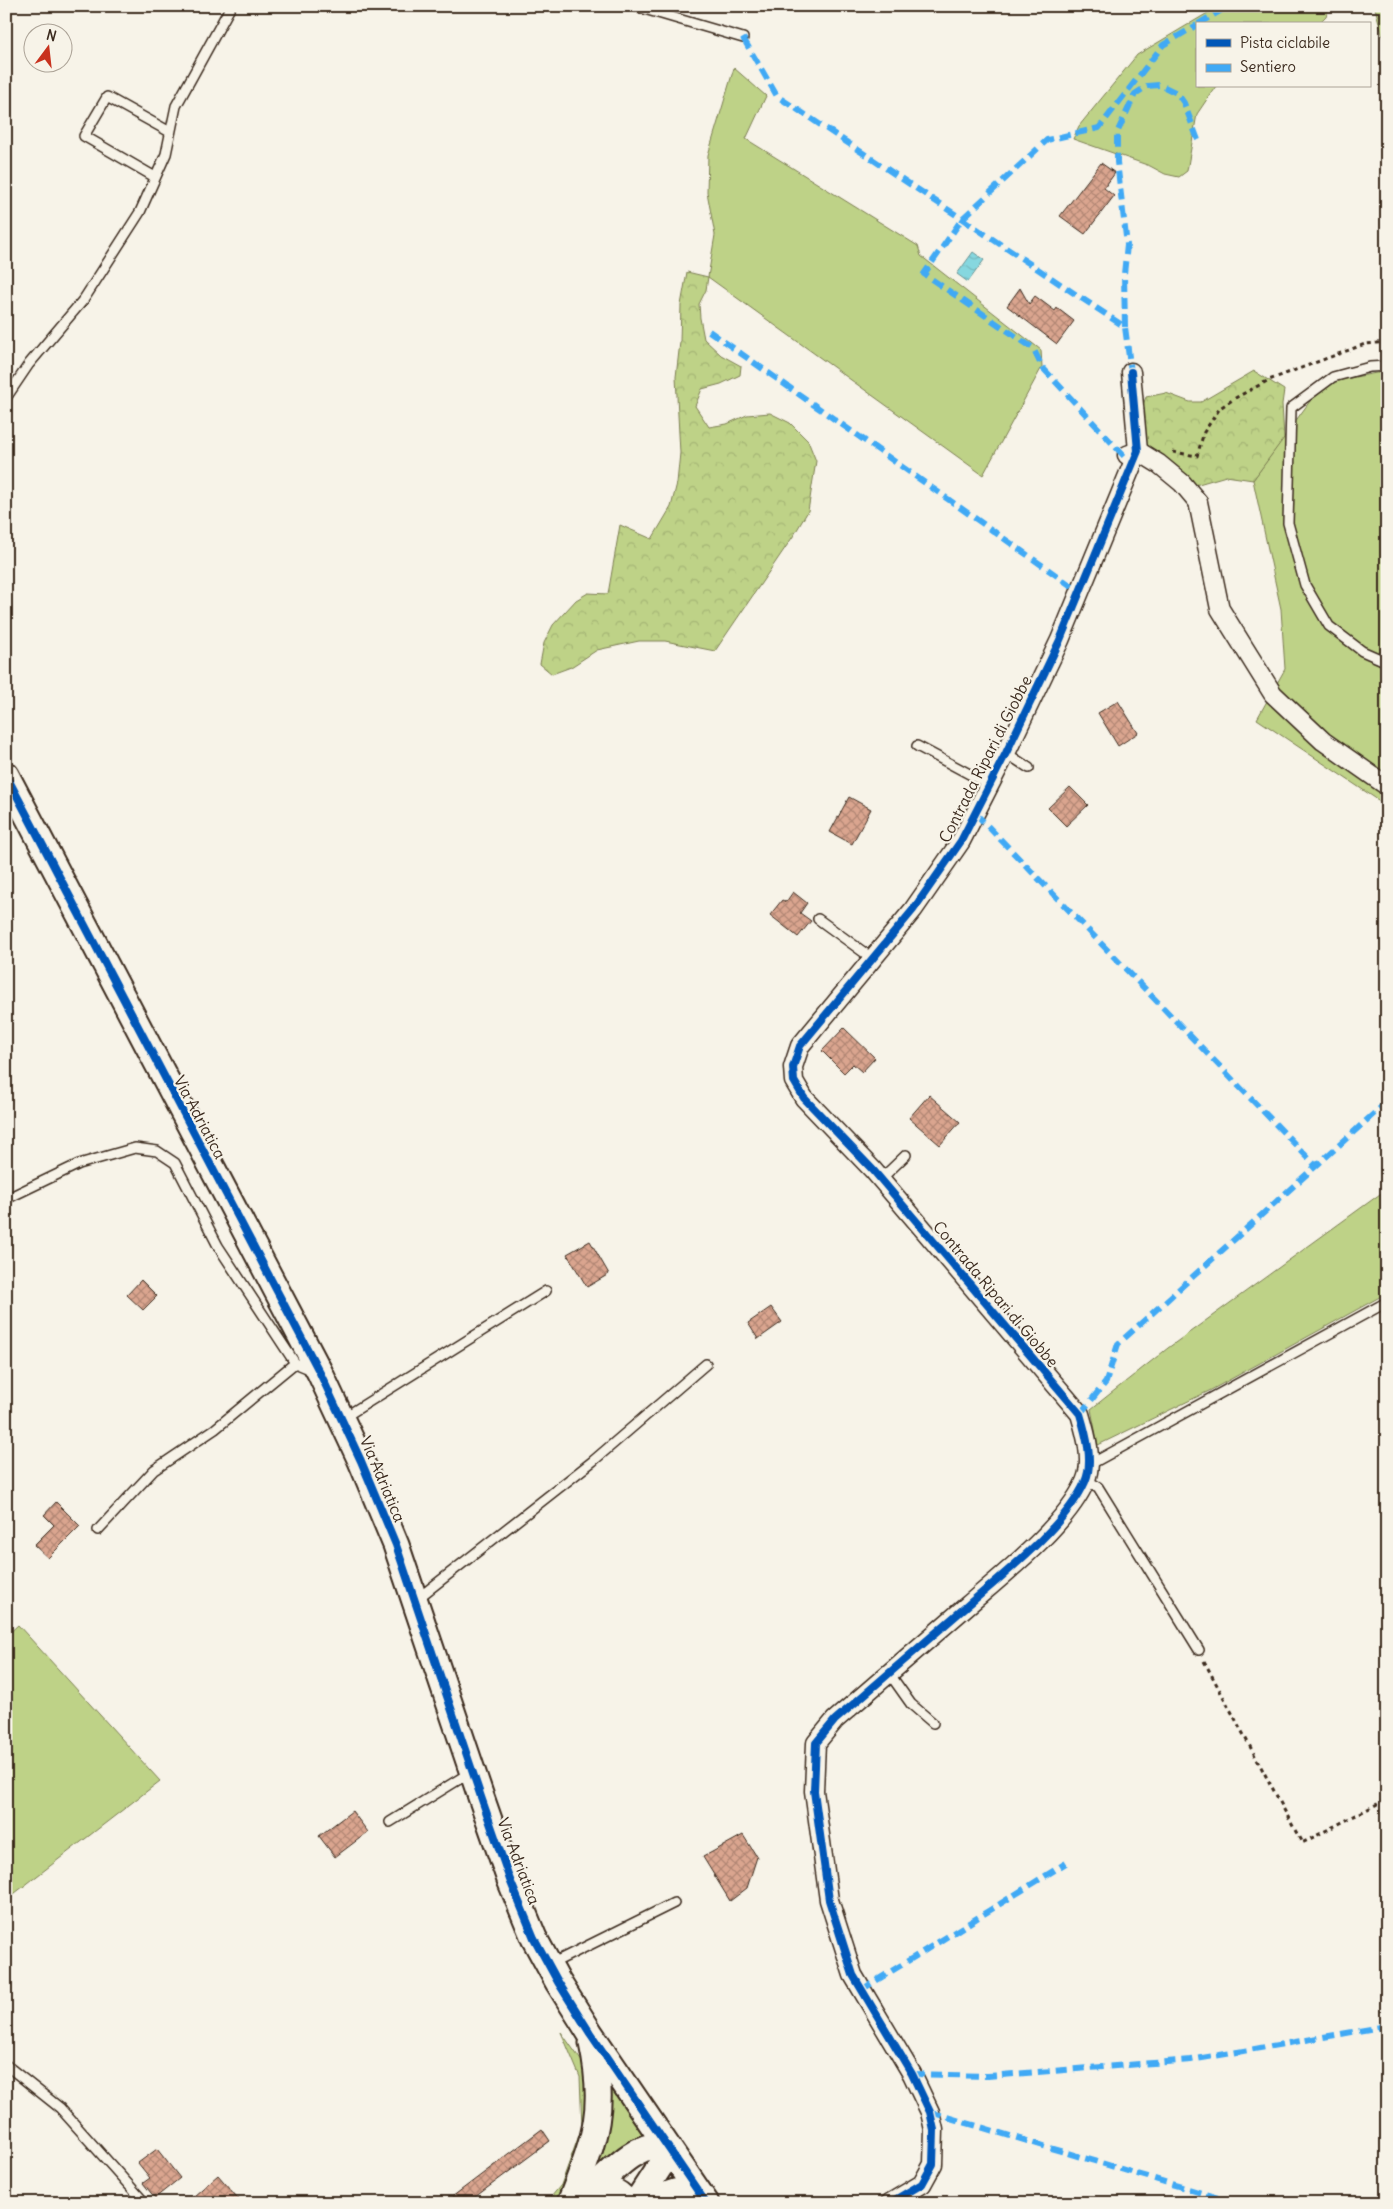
<svg xmlns="http://www.w3.org/2000/svg" width="1393" height="2209" viewBox="0 0 1393 2209" font-family="Delius,sans-serif">
	<style>
		.green { fill: #bed287; stroke: #7c7e52 }
		.forest { fill: url(#forest-crowns); stroke: #7c7e52 }
		.water { fill: url(#water-waves); stroke: #689292 }
		.building { fill: url(#building-cross-hatch); stroke: #3b2a1e }
		.lines { fill: none; stroke-linecap: round; stroke-linejoin: round }
		.lane-casing { stroke: #3b2a1e; stroke-width: 12 }
		.street-casing { stroke: #3b2a1e; stroke-width: 21 }
		.secondary-casing { stroke: #3b2a1e; stroke-width: 29 }
		.path { stroke: #3b2a1e; stroke-width: 3; stroke-dasharray: 4 4; stroke-linecap: butt }
		.lane { stroke: #f7f3e8; stroke-width: 9 }
		.street { stroke: #f7f3e8; stroke-width: 18 }
		.secondary { stroke: #f7f3e8; stroke-width: 25 }
		.quiet { stroke: #3fa9f5; stroke-width: 6; stroke-dasharray: 12 6; stroke-linecap: butt }
		.cycleway-casing { stroke: #f7f3e8; stroke-width: 11 }
		.cycleway { stroke: #0057b8; stroke-width: 8 }
		.labels { text-anchor: middle; dominant-baseline: central; stroke-width: 4.5; stroke-linejoin: round; paint-order: stroke }
		.street-label { font-size: 16px; fill: #3b2a1e; stroke: #f7f3e8 }
	</style>
	<defs>
		<pattern id="forest-crowns" width="20" height="18" patternUnits="userSpaceOnUse" patternTransform="scale(1.25)"><rect width="20" height="18" fill="#bed287"/><path d="M2 6a3 3 0 1 1 6 0M12 15a3 3 0 1 1 6 0" fill="none" stroke="#a4b474"/></pattern>
		<pattern id="water-waves" width="16" height="10" patternUnits="userSpaceOnUse" patternTransform="scale(1.25)"><rect width="16" height="10" fill="#86d7df"/><path d="M0 5q4-4 8 0t8 0" fill="none" stroke="#75b9bf"/></pattern>
		<pattern id="building-cross-hatch" width="8" height="8" patternUnits="userSpaceOnUse" patternTransform="scale(1.25)"><rect width="8" height="8" fill="#daa58f"/><path d="M0 0l8 8M0 8l8-8" fill="none" stroke="#b28774"/></pattern>
	</defs>
	<rect width="100%" height="100%" fill="#f7f3e8"/>
	<filter id="ink" filterUnits="userSpaceOnUse"><feTurbulence type="fractalNoise" baseFrequency=".02" numOctaves="2"/><feDisplacementMap in="SourceGraphic" scale="10" xChannelSelector="R" yChannelSelector="G"/><feConvolveMatrix kernelMatrix="1 2 1 2 8 2 1 2 1" color-interpolation-filters="sRGB"/></filter>
	<g filter="url(#ink)">
		<g class="green">
			<polygon points="1216,6 1330,6 1326,16 1318,24 1197,24 1197,86 1216,86 1197,114 1187,171 1179,177 1165,174 1150,166 1073,139 1079,126 1137,55 1216,8"/>
			<polygon points="1375,6 1387,6 1387,52 1375,8"/>
			<polygon points="734,68 766,96 746,139 918,246 921,256 1041,350 1042,367 983,475 708,277 715,235 707,192 708,155"/>
			<polygon points="1387,371 1387,806 1257,719 1285,669 1281,609 1253,480 1323,383"/>
			<polygon points="1387,1189 1387,1293 1211,1390 1098,1445 1091,1409 1168,1348"/>
			<polygon points="18,1625 160,1781 6,1900 6,1636"/>
			<polygon points="561,2032 585,2066 594,2113 582,2151 556,2203 546,2203 561,2185 582,2127 580,2077"/>
			<polygon points="608,2081 646,2135 592,2174"/>
		</g>
		<g class="forest">
			<polygon points="687,272 708,277 706,290 699,304 700,318 704,339 721,355 741,366 740,375 721,384 702,389 695,406 709,427 727,424 747,415 770,413 790,423 808,441 816,461 808,511 794,535 715,651 665,641 639,641 597,650 571,667 552,674 540,664 544,643 553,625 576,600 588,593 608,594 620,525 652,539 671,507 677,483 680,453 676,377 680,342 681,305"/>
			<polygon points="1254,371 1284,390 1282,404 1284,438 1253,480 1226,476 1195,485 1143,445 1138,418 1146,397 1166,393 1190,402 1201,402"/>
		</g>
		<polygon class="water" points="973,252 984,260 968,282 957,274"/>
		<g class="building">
			<polygon points="1101,163 1115,173 1104,188 1114,196 1085,234 1060,216"/>
			<polygon points="1020,288 1029,304 1035,296 1055,311 1057,308 1074,321 1057,344 1007,306"/>
			<polygon points="1118,701 1138,733 1118,746 1098,713"/>
			<polygon points="1070,787 1088,805 1066,826 1048,808"/>
			<polygon points="849,797 871,809 852,844 830,832"/>
			<polygon points="793,892 807,903 800,913 811,921 798,937 770,915 782,900 786,902"/>
			<polygon points="844,1028 875,1058 862,1072 853,1064 844,1073 822,1051"/>
			<polygon points="929,1095 960,1122 940,1145 909,1118"/>
			<polygon points="590,1241 609,1274 587,1287 567,1254"/>
			<polygon points="141,1280 157,1296 143,1310 127,1295"/>
			<polygon points="771,1307 782,1322 758,1339 748,1323"/>
			<polygon points="56,1502 80,1526 48,1558 34,1545 54,1525 44,1515"/>
			<polygon points="352,1811 368,1832 335,1857 319,1836"/>
			<polygon points="743,1835 757,1857 747,1888 730,1901 703,1857"/>
			<polygon points="542,2129 550,2141 467,2203 444,2203"/>
			<polygon points="157,2149 180,2178 155,2198 143,2183 150,2178 138,2163"/>
			<polygon points="218,2175 242,2203 186,2203"/>
		</g>
		<g class="lines">
			<g class="lane-casing">
				<g id="lane">
					<polyline points="634,6 743,38"/>
					<polyline points="155,177 84,136 107,97 170,132"/>
					<polyline points="1387,366 1370,367 1333,377 1291,408 1288,523 1305,585 1329,626 1362,651 1387,662"/>
					<polyline points="6,398 29,364 84,299 140,212 166,154 176,106 231,6"/>
					<polyline points="917,746 990,785"/>
					<polyline points="1006,753 1029,768"/>
					<polyline points="818,919 873,959"/>
					<polyline points="881,1179 906,1155"/>
					<polyline points="6,1199 79,1164 135,1148 157,1151 175,1163 218,1246 295,1363 312,1370"/>
					<polyline points="343,1418 546,1291"/>
					<polyline points="1089,1465 1387,1302"/>
					<polyline points="1086,1480 1098,1487 1199,1650"/>
					<polyline points="98,1530 154,1470 215,1429 295,1363"/>
					<polyline points="417,1599 593,1461 706,1364"/>
					<polyline points="889,1673 911,1704 933,1723"/>
					<polyline points="390,1822 471,1772"/>
					<polyline points="551,1964 674,1903"/>
					<polyline points="6,2065 60,2108 145,2203"/>
				</g>
			</g>
			<g class="street-casing">
				<g id="street">
					<polyline points="1127,455 1138,451 1159,464 1182,483 1198,502 1220,609 1273,694 1323,741 1387,786"/>
					<path d="M890,2203L922,2184L933,2164L934,2130L930,2112L912,2074L853,1975L829,1900L814,1791L816,1743L835,1720C879,1682 923,1644 968,1605C1004,1574 1066,1525 1085,1482C1094,1462 1086,1434 1080,1414L873,1170L804,1098L794,1081L793,1067L800,1046L913,910L961,841L1006,753L1060,640L1138,451L1131,372"/>
				</g>
			</g>
			<g class="secondary-casing">
				<g id="secondary">
					<polyline points="6,775 320,1373 361,1461 396,1545 481,1797 510,1880 534,1938 558,1982 590,2033 706,2203"/>
					<path d="M590,2193C604,2187 618,2189 627,2203"/>
					<path d="M570,2203C594,2140 607,2112 592,2043"/>
					<path d="M579,2203C601,2184 636,2137 667,2147"/>
					<polyline points="636,2203 662,2163 667,2147"/>
					<path d="M649,2203C664,2196 681,2186 698,2192"/>
				</g>
			</g>
			<g class="path">
				<polyline points="1173,452 1197,456 1204,432 1220,408 1237,397 1269,380 1365,344 1387,342"/>
				<polyline points="1204,1661 1302,1843 1387,1799"/>
			</g>
			<use href="#lane" class="lane"/>
			<use href="#street" class="street"/>
			<use href="#secondary" class="secondary"/>
			<g class="quiet">
				<polyline points="1198,24 1225,8 1224,6"/>
				<polyline points="743,38 777,96 1125,327 1131,372"/>
				<polyline points="1125,327 1124,274 1127,245 1117,162 1117,133 1135,94 1147,86 1160,85 1177,93 1184,103 1198,140"/>
				<polyline points="709,331 1080,592"/>
				<polyline points="1124,456 1042,367 1033,348 924,274 962,219 1047,140 1099,128 1163,45 1197,25"/>
				<polyline points="975,813 1316,1166"/>
				<polyline points="1080,1414 1106,1382 1118,1344 1387,1102"/>
				<polyline points="861,1990 1066,1863"/>
				<polyline points="912,2074 988,2076 1191,2060 1387,2026"/>
				<polyline points="930,2112 1235,2203"/>
			</g>
			<g class="cycleway-casing">
				<g id="cycleway">
					<polyline points="6,775 320,1373 361,1461 396,1545 481,1797 510,1880 534,1938 558,1982 590,2033 706,2203"/>
					<path d="M890,2203L922,2184L933,2164L934,2130L930,2112L912,2074L853,1975L829,1900L814,1791L816,1743L835,1720C879,1682 923,1644 968,1605C1004,1574 1066,1525 1085,1482C1094,1462 1086,1434 1080,1414L873,1170L804,1098L794,1081L793,1067L800,1046L913,910L961,841L1006,753L1060,640L1138,451L1131,372"/>
				</g>
			</g>
			<use href="#cycleway" class="cycleway"/>
		</g>
	</g>
	<g class="labels">
		<g class="street-label">
			<text transform="translate(985 759) rotate(-63)">Contrada Ripari di Giobbe</text>
			<text transform="translate(200 1117) rotate(62)">Via Adriatica</text>
			<text transform="translate(996 1294) rotate(50)">Contrada Ripari di Giobbe</text>
			<text transform="translate(383 1479) rotate(67)">Via Adriatica</text>
			<text transform="translate(519 1861) rotate(69)">Via Adriatica</text>
		</g>
	</g>
	<rect width="1393" height="2209" fill="none" stroke="#f7f3e8" stroke-width="25"/>
	<rect x="12" y="12" width="1368" height="2184" fill="none" stroke="#3b2a1e" stroke-width="2" filter="url(#ink)"/>
	<rect x="1196" y="22" width="175" height="65" fill="#f7f3e8" stroke="#aca397"/>
	<rect x="1206" y="39" width="25" height="8" fill="#0057b8" stroke="#aca397"/>
	<text x="1240" y="48" font-size="15" fill="#3b2a1e">Pista ciclabile</text>
	<rect x="1206" y="64" width="25" height="8" fill="#3fa9f5" stroke="#aca397"/>
	<text x="1240" y="72" font-size="15" fill="#3b2a1e">Sentiero</text>
	<g transform="translate(48 48) rotate(15)"><circle r="24" fill="#f7f3e8" stroke="#aca397"/>
	<path d="M0-4L9 19L0 12L-9 19Z" fill="#c8321e"/>
	<text y="-8" font-size="14" font-weight="bold" text-anchor="middle" fill="#3b2a1e">N</text>
	</g>
</svg>
